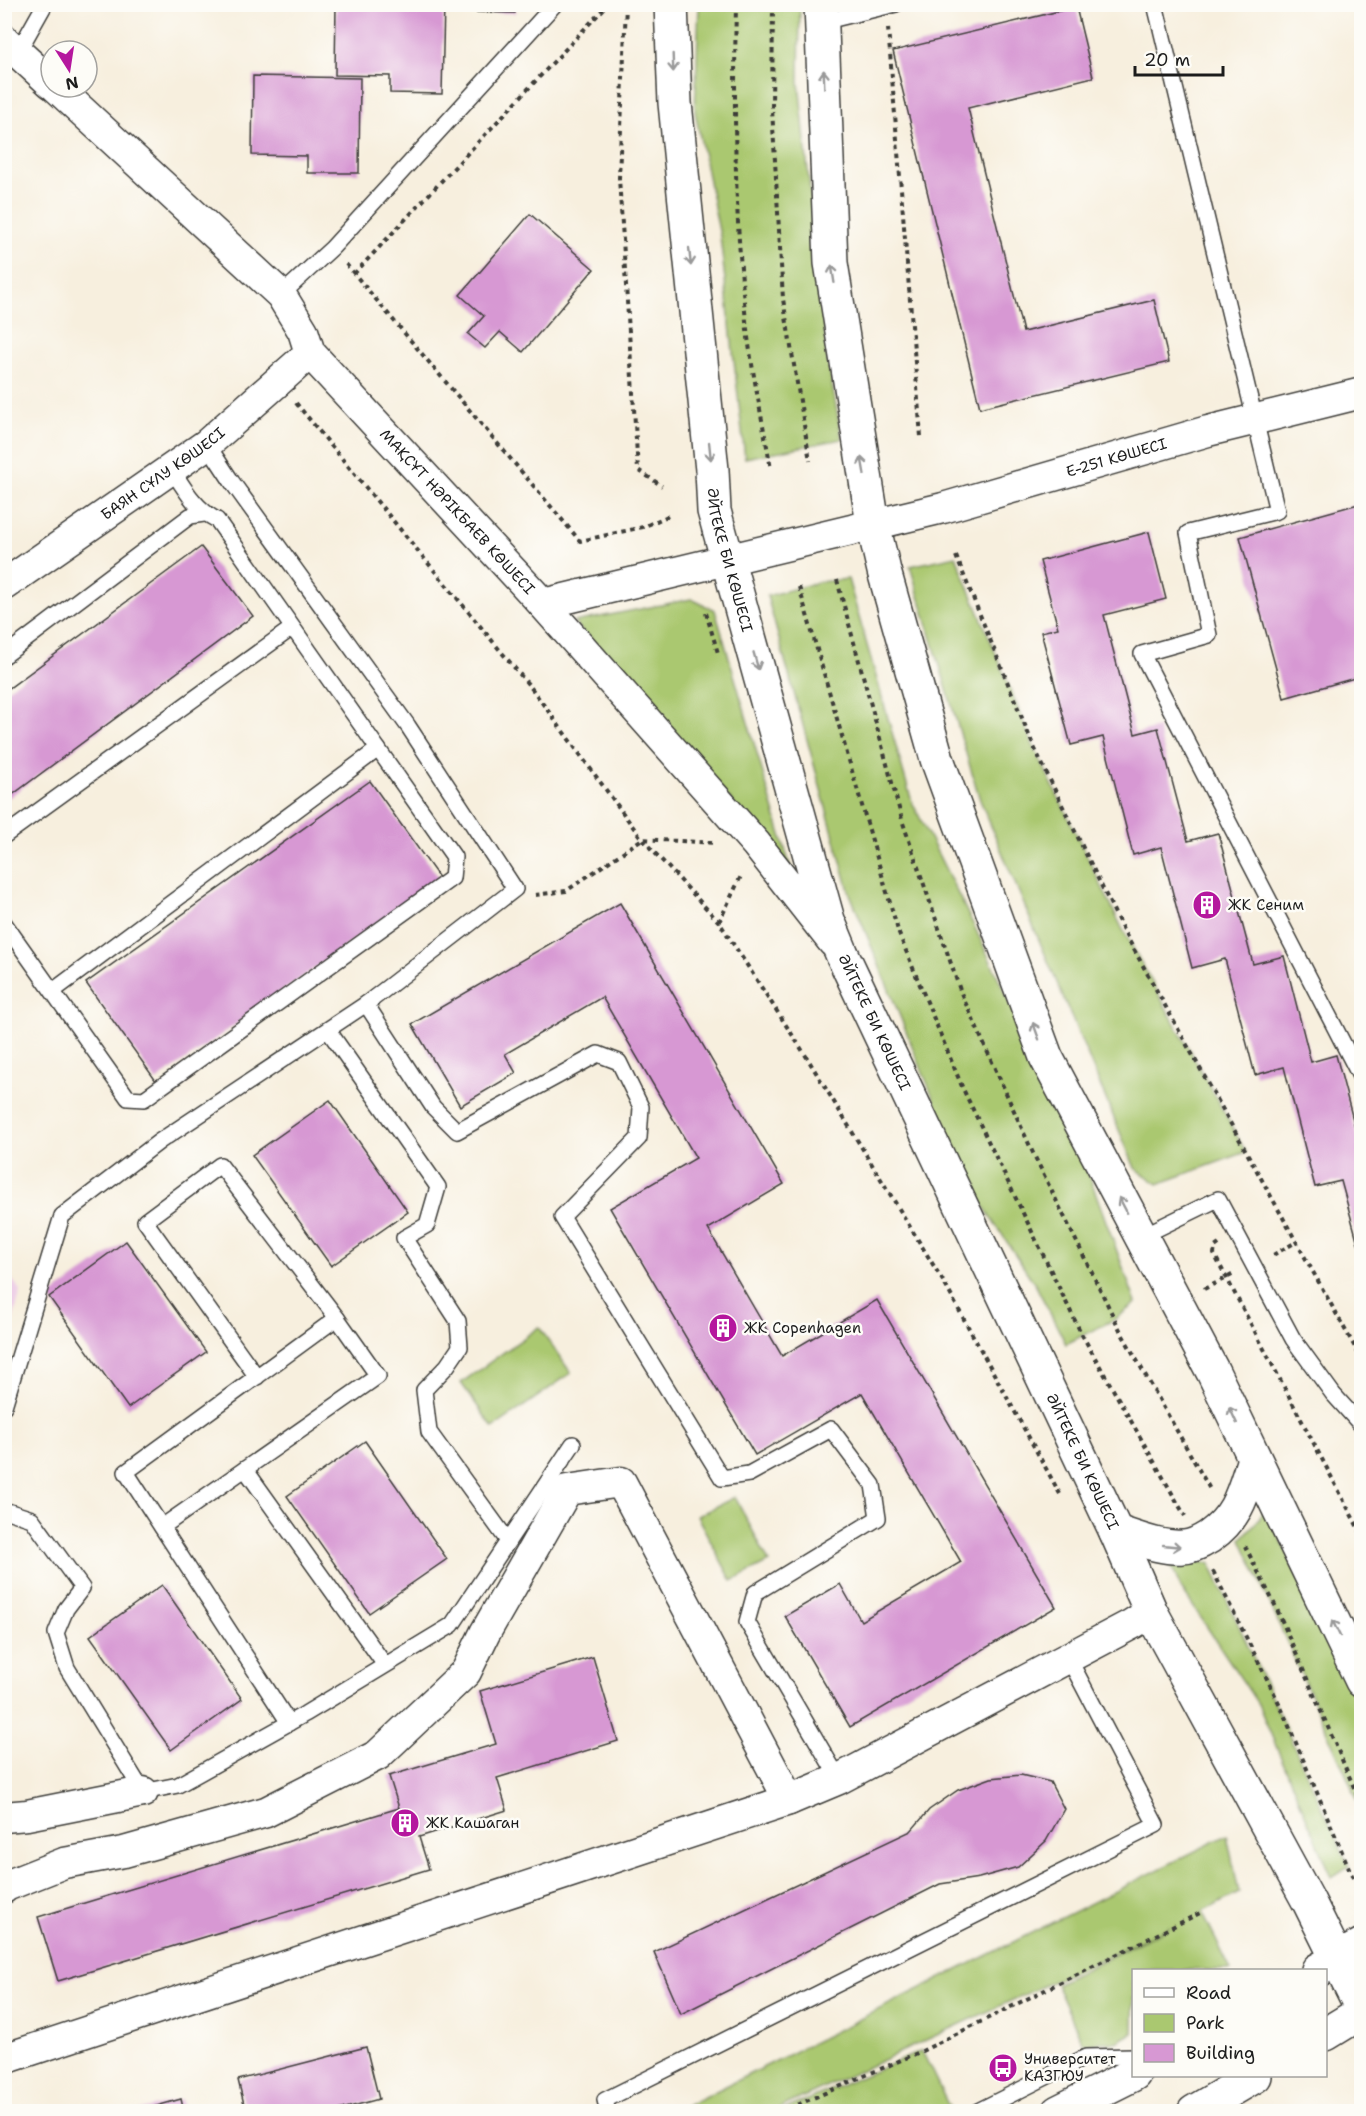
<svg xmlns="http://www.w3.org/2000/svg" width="1366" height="2116" viewBox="0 0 1366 2116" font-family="'Shantell Sans',sans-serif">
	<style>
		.built { fill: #eed0e7 }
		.green { fill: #aac870; stroke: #637246; stroke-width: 1.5 }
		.building { fill: #d798d3 }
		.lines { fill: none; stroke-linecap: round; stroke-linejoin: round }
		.service-casing { stroke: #3d3c39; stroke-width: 18 }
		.minor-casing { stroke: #3d3c39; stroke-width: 33 }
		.tertiary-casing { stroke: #3d3c39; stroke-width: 36 }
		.primary-casing { stroke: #3d3c39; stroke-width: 36 }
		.path { stroke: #3d3c39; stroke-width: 4; stroke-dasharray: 4.5 4.5; stroke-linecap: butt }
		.service { stroke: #fff; stroke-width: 15 }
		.minor { stroke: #fff; stroke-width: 30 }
		.tertiary { stroke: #fff; stroke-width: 33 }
		.primary { stroke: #fff; stroke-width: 33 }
		.oneway { stroke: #999 }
		.labels { text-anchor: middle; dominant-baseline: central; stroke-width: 5; stroke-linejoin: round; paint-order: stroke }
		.street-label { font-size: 15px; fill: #1c1c1c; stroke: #fdfcf7 }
		.poi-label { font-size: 15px; fill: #1c1c1c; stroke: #fdfcf7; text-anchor: start }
	</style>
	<rect width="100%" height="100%" fill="#fdfcf7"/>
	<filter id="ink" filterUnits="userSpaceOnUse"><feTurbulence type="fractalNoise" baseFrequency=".0167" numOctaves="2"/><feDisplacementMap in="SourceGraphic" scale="12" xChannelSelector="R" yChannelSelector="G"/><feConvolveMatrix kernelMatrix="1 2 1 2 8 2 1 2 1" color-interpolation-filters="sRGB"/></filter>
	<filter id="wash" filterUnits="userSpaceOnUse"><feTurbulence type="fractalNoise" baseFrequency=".008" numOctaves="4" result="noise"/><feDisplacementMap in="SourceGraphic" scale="24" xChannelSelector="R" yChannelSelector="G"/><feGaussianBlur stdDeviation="1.35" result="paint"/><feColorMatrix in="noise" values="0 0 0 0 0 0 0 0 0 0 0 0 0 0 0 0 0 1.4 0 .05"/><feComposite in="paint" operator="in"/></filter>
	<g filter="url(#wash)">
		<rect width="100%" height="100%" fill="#f7efde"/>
		<polygon class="built" points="5,1270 21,1291 5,1348"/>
		<g class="green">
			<polygon points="699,5 800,5 799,82 827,358 842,439 745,458 720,236 695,112"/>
			<polygon points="956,556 1033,745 1122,928 1246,1152 1158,1184 1135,1168 980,800 910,566"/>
			<polygon points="848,579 912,802 976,930 1085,1164 1136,1303 1115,1319 1066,1344 1036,1286 968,1183 850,894 767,596 819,582"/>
			<polygon points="691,599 715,610 791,869 574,622"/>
			<polygon points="539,1327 571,1373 493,1428 461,1383"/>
			<polygon points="735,1497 769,1562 732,1581 697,1516"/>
			<polygon points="1264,1505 1361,1709 1361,1808 1241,1539 1260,1518"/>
			<polygon points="1168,1559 1210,1563 1349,1866 1332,1877 1258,1704 1181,1588"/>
			<polygon points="1227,1835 1239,1893 1202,1912 1231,1970 1134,1970 1133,2033 1117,2042 1083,2043 1056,1984 1170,1927 773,2111 676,2111"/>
			<polygon points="922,2051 951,2111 781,2111"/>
		</g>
		<g id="blocks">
			<g class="building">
				<polygon points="336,4 444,4 442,94 390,93 390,76 335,75"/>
				<polygon points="463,4 516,4 515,13 463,12"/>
				<polygon points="1076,7 1093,77 968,108 1023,332 1154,300 1169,362 980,408 893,51"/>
				<polygon points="253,76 360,78 359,173 307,173 307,156 252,155"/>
				<polygon points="530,214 594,269 523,352 500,332 485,348 468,334 484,316 460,295"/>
				<polygon points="1362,503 1362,676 1284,698 1240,537"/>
				<polygon points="1149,532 1166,599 1104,615 1135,734 1158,728 1188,841 1218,833 1253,964 1284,956 1311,1062 1336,1055 1362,1154 1362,1258 1341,1181 1315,1187 1284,1067 1255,1075 1225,959 1192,968 1161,847 1133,855 1103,737 1071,745 1041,632 1058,628 1040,561"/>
				<polygon points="201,547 253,616 4,801 4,692"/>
				<polygon points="370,781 440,879 156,1081 86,983"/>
				<polygon points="620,903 784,1184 708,1229 782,1356 877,1300 1056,1607 850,1727 785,1616 840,1584 861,1621 961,1562 862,1393 755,1455 610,1208 696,1158 602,997 505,1054 516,1073 460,1106 412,1024"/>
				<polygon points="330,1100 408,1212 331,1266 252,1155"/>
				<polygon points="126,1241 206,1352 128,1408 49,1297"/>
				<polygon points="365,1441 447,1559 369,1613 287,1496"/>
				<polygon points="162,1585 242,1699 171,1750 90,1636"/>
				<polygon points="593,1657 618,1741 497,1778 507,1810 419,1837 429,1869 58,1981 38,1917 399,1808 389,1776 496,1744 480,1691"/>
				<polygon points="1021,1775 1050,1782 1064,1809 1046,1841 1018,1867 979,1878 940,1884 681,2014 654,1952 911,1831 929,1810 958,1790 991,1778"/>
				<polygon points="366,2047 379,2099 331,2112 246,2112 238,2080"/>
				<polygon points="181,2099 184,2112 139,2112 139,2111"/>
			</g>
		</g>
	</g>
	<g filter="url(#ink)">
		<use href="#blocks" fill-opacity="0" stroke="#3d3c39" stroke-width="1.5"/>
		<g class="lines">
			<g class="service-casing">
				<g id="service">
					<polyline points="1155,4 1277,511 1188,533 1209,635 1142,654 1362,1080"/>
					<polyline points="822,22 896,4"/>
					<polyline points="18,52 45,4"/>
					<polyline points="281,295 332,248 555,4"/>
					<polyline points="4,656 190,516 204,514"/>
					<polyline points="4,836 292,628"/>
					<path d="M4,923L128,1098L144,1099L452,878L454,857L217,520C195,509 184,488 171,468"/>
					<polyline points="53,991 378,749"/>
					<polyline points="366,1004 433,1107 457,1131 598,1054 619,1062 641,1107 639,1138 562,1217 722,1478 749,1474 831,1429 873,1485 878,1518 755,1593 747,1622 839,1779"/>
					<polyline points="328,1030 438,1187 427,1225 404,1238 458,1321 460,1347 447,1366 424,1390 429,1432 508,1541"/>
					<polyline points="1140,1237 1218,1199 1293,1339 1333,1394 1362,1426"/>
					<polyline points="257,1377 145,1221 220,1165 337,1318 126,1472 289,1723"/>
					<polyline points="4,1406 62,1216 160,1141 366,1004 515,889 408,726 232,482 207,444"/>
					<polyline points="245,1469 385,1665"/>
					<polyline points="4,1510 32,1519 82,1588 66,1609 56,1633 67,1668 143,1792 178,1785 305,1714 452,1625 573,1444"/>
					<polyline points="162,1527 378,1376 337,1318"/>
					<polyline points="608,2112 605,2100 1156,1825 1068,1657"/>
					<polyline points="976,2112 1086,2057 1134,2056"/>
				</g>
			</g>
			<g class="minor-casing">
				<g id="minor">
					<polyline points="4,40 51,83"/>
					<path id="s1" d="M56,87L281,295L303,331L310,353L543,604L756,844L833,942"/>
					<path id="s2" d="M4,585L207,444L310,353"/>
					<path id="s3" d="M543,604L943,508L1208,431L1362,393"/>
					<polyline points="4,1817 27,1815 143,1792"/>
					<polyline points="4,1888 6,1886 64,1863 124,1852 266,1812 378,1755 466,1672 485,1633 567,1490 621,1482 789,1800"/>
					<polyline points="4,2059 789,1800 839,1779 1132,1624 1151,1612"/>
				</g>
			</g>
			<g class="tertiary-casing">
				<g id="tertiary">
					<path id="s4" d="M671,4L675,103L712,470L714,511L828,920L842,954L1116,1532L1151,1612L1309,1902L1362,2009"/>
					<polyline points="821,4 831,263 873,524 884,571 937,759 1046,1057 1213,1372 1362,1681"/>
					<path d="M1116,1532C1137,1538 1161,1549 1183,1547C1192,1547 1201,1542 1209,1537C1239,1516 1243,1492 1254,1459"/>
				</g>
			</g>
			<g class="primary-casing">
				<g id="primary">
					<polyline points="1318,1970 1362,1945"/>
					<polyline points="1326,2034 1362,2012"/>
					<polyline points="1058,2112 1134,2074"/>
					<polyline points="1194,2112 1255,2076"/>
				</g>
			</g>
			<g class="path">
				<polyline points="626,4 619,178 638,470 662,486"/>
				<path d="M736,4C734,106 734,210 745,311C750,364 762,417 771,469"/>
				<polyline points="773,4 772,109 783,299 810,461"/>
				<polyline points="888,28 921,437"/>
				<polyline points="346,264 580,541 643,527 670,515"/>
				<polyline points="354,274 608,4"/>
				<polyline points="296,403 532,689 642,839 719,922 806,1056 943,1281 1060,1494"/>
				<polyline points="956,556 1033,745 1122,928 1362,1360"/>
				<polyline points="837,580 903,823 961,993 1033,1153 1121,1332 1211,1491"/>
				<polyline points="799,587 899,934 963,1089 1081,1333 1185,1516"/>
				<polyline points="706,613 718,653"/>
				<polyline points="535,895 566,891 642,839 715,843"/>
				<polyline points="719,922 742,874"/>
				<polyline points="1219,1244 1215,1247 1214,1254 1362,1535"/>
				<polyline points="1273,1255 1296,1242"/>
				<polyline points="1204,1289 1234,1274"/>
				<polyline points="1245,1546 1276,1607 1362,1806"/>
				<polyline points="1213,1571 1280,1705 1354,1880"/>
				<polyline points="781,2112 922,2051 1202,1912"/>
			</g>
			<use href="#service" class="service"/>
			<use href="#minor" class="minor"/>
			<use href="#tertiary" class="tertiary"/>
			<use href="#primary" class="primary"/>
		</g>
		<defs><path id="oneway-shaft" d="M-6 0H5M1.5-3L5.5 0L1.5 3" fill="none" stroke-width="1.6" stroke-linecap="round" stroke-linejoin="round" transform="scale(1.5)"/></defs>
		<g class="oneway">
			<use href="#oneway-shaft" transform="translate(673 63) rotate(88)"/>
			<use href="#oneway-shaft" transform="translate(824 79) rotate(-92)"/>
			<use href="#oneway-shaft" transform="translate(690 257) rotate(84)"/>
			<use href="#oneway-shaft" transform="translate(833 274) rotate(-99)"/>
			<use href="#oneway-shaft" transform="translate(710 451) rotate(84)"/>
			<use href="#oneway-shaft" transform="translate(863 466) rotate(-100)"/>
			<use href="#oneway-shaft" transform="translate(756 661) rotate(74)"/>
			<use href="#oneway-shaft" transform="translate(1036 1031) rotate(-110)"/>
			<use href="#oneway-shaft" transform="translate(1123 1205) rotate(-118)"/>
			<use href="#oneway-shaft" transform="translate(1233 1415) rotate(-115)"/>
			<use href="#oneway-shaft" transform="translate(1172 1546) rotate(6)"/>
			<use href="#oneway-shaft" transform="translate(1336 1628) rotate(-116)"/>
		</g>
	</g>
	<defs>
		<g id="building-disc" transform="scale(1.5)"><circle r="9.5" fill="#b5179e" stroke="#fdfcf7"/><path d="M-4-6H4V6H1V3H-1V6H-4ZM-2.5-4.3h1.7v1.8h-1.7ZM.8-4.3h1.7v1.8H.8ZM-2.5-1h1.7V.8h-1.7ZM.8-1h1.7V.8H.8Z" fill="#fff"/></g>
		<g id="bus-disc" transform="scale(1.5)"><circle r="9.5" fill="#b5179e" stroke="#fdfcf7"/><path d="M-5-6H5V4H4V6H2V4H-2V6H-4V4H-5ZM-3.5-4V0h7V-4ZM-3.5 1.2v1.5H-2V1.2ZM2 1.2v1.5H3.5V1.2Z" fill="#fff"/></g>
	</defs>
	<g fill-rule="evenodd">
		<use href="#building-disc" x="1207" y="905"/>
		<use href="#building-disc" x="723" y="1328"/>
		<use href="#building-disc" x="405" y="1823"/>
		<use href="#bus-disc" x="1003" y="2068"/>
	</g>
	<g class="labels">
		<g class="street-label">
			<text stroke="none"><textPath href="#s3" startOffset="592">Е-251 КӨШЕСІ</textPath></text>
			<text stroke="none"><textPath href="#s2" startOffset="194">БАЯН СҰЛУ КӨШЕСІ</textPath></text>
			<text stroke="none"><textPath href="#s1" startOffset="588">МАҚСҰТ НӘРІКБАЕВ КӨШЕСІ</textPath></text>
			<text stroke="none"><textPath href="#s4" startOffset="560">ӘЙТЕКЕ БИ КӨШЕСІ</textPath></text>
			<text stroke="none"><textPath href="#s4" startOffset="1046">ӘЙТЕКЕ БИ КӨШЕСІ</textPath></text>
			<text stroke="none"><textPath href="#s4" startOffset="1532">ӘЙТЕКЕ БИ КӨШЕСІ</textPath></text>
		</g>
		<g class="poi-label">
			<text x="1228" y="905">ЖК Сеним</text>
			<text x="744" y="1328">ЖК Copenhagen</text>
			<text x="426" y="1823">ЖК Кашаган</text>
			<text x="1024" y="2059">Университет<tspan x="1024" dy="17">КАЗГЮУ</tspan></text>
		</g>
	</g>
	<rect width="1366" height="2116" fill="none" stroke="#fdfcf7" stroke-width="24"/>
	<rect x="1132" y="1969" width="195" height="108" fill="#fdfcf7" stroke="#a3a29f" stroke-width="1.5"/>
	<rect x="1144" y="1988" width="30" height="9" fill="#ffffff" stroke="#a3a29f" stroke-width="1.5"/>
	<text x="1186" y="1999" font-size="18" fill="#1c1c1c">Road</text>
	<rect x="1144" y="2014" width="30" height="18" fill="#aac870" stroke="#a3a29f" stroke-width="1.5"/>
	<text x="1186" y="2029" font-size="18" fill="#1c1c1c">Park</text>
	<rect x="1144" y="2044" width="30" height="18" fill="#d798d3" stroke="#a3a29f" stroke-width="1.5"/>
	<text x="1186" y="2059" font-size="18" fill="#1c1c1c">Building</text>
	<g transform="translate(69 69) rotate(168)"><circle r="28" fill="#fdfcf7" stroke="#a3a29f" stroke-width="1.5"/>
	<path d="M0-4.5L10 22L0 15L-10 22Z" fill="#b5179e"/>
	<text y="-9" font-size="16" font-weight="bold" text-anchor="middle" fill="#1c1c1c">N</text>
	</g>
	<path d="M1135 66v9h88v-9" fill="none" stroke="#1c1c1c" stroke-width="3"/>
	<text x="1144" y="66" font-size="18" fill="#1c1c1c" stroke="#fdfcf7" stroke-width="4.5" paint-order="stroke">20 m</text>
</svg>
